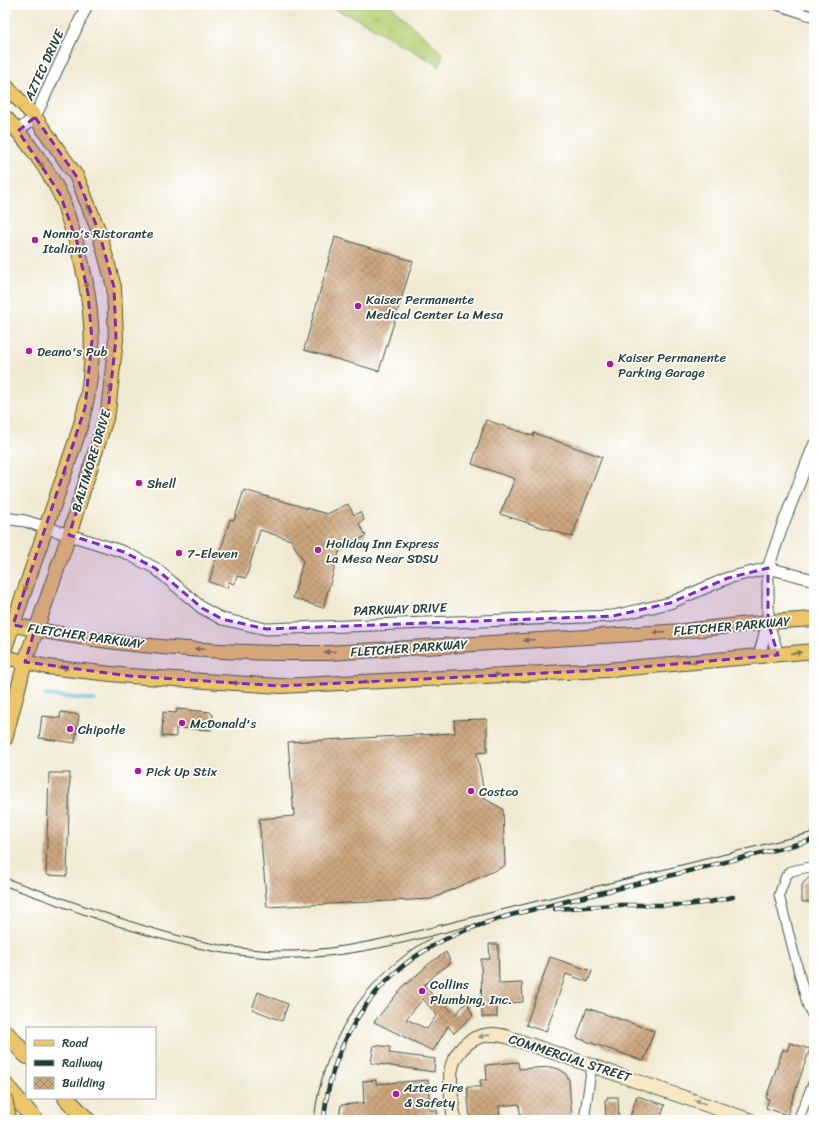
<svg xmlns="http://www.w3.org/2000/svg" width="819" height="1125" viewBox="0 0 819 1125" font-family="Sriracha,sans-serif">
	<style>
		.grass { fill: url(#grass-tufts); stroke: #6a8856 }
		.lines { fill: none; stroke-linecap: round; stroke-linejoin: round }
		.stream { stroke: #61bedf; stroke-width: 3.5 }
		.building { fill: url(#building-cross-hatch); fill-rule: evenodd }
		.minor-casing { stroke: #3e574c; stroke-width: 11 }
		.tertiary-casing { stroke: #3e574c; stroke-width: 13 }
		.secondary-casing { stroke: #3e574c; stroke-width: 15 }
		.primary-casing { stroke: #3e574c; stroke-width: 16 }
		.motorway-casing { stroke: #3e574c; stroke-width: 18 }
		.minor { stroke: #fff; stroke-width: 9 }
		.tertiary { stroke: #fff; stroke-width: 11 }
		.secondary { stroke: #f7e8c3; stroke-width: 13 }
		.primary { stroke: #ecc569; stroke-width: 14 }
		.motorway { stroke: #ecc569; stroke-width: 16 }
		.tram { stroke: #1f3d34; stroke-width: 1 }
		.rail-casing { stroke: #1f3d34; stroke-width: 4.5 }
		.rail { stroke: #fff; stroke-width: 3; stroke-dasharray: 9; stroke-linecap: butt }
		.primary-bridge-casing { stroke: #3e574c; stroke-width: 16; stroke-linecap: butt }
		.primary-bridge { stroke: #ecc569; stroke-width: 14 }
		.oneway { fill: #7b7a4c }
		.oneway2 { fill: #8b927c }
		.marked { fill: #7b2cbf; fill-opacity: 0.2; stroke: #7b2cbf; stroke-width: 3; stroke-dasharray: 8 5; stroke-linejoin: round }
		.poi-dot { fill: #b5179e; stroke: #fff; stroke-width: 1.5 }
		.labels { text-anchor: middle; dominant-baseline: central; stroke-width: 3.5; stroke-linejoin: round; paint-order: stroke }
		.street-label { font-size: 13px; fill: #1f3d34; stroke: #fff }
		.poi-label { font-size: 13px; fill: #1f3d34; stroke: #fff; text-anchor: start }
	</style>
	<defs>
		<pattern id="grass-tufts" width="24" height="20" patternUnits="userSpaceOnUse"><rect width="24" height="20" fill="#b6d278"/><path d="M3 7l-1-3M5 7V3M7 7l1-3M15 17l-1-3M17 17v-4M19 17l1-3" fill="none" stroke="#9cb568"/></pattern>
		<pattern id="building-cross-hatch" width="8" height="8" patternUnits="userSpaceOnUse"><rect width="8" height="8" fill="#cda57e"/><path d="M0 0l8 8M0 8l8-8" fill="none" stroke="#a68868"/></pattern>
	</defs>
	<rect width="100%" height="100%" fill="#fff"/>
	<filter id="ink" filterUnits="userSpaceOnUse"><feTurbulence type="fractalNoise" baseFrequency=".025" numOctaves="2"/><feDisplacementMap in="SourceGraphic" scale="8" xChannelSelector="R" yChannelSelector="G"/><feConvolveMatrix kernelMatrix="1 2 1 2 8 2 1 2 1" color-interpolation-filters="sRGB"/></filter>
	<filter id="wash" filterUnits="userSpaceOnUse"><feTurbulence type="fractalNoise" baseFrequency=".012" numOctaves="4" result="noise"/><feDisplacementMap in="SourceGraphic" scale="16" xChannelSelector="R" yChannelSelector="G"/><feGaussianBlur stdDeviation="0.9" result="paint"/><feColorMatrix in="noise" values="0 0 0 0 0 0 0 0 0 0 0 0 0 0 0 0 0 1.4 0 .05"/><feComposite in="paint" operator="in"/></filter>
	<g filter="url(#wash)">
		<rect width="100%" height="100%" fill="#f1ead2"/>
		<polygon class="grass" points="325,5 390,5 443,54 439,66 358,19"/>
		<g class="lines">
			<polyline class="stream" points="45,695 95,700"/>
		</g>
		<g id="blocks">
			<g class="building">
				<polygon points="335,237 413,261 379,371 304,350"/>
				<polygon points="486,420 533,436 534,433 602,457 572,537 500,514 515,479 472,464"/>
				<polygon points="244,490 327,514 348,504 354,515 360,512 364,520 359,524 366,536 340,549 323,608 293,598 303,561 291,540 260,530 246,578 237,576 234,584 229,582 227,588 209,582 217,555 219,556 230,519 234,520"/>
				<polygon points="177,709 210,712 213,715 211,730 176,728 176,737 162,736 163,712 176,713"/>
				<polygon points="61,712 79,715 75,743 39,738 42,716 60,718"/>
				<polygon points="487,719 487,752 477,753 485,799 503,809 505,866 431,899 267,907 259,819 294,816 288,742 455,733 454,720"/>
				<polygon points="49,773 70,773 67,876 46,875"/>
				<polygon points="814,872 814,902 802,902 802,885"/>
				<polygon points="489,944 498,944 499,984 522,983 523,1002 497,1004 497,1017 482,1017 481,959 490,959"/>
				<path d="M446,952L451,963L438,972L424,985L436,999L438,997L455,1015L467,1002L473,1015L454,1033L448,1026L433,1051L374,1022L406,983L407,984L430,963ZM423,999L437,1015L427,1029L406,1019Z"/>
				<polygon points="550,957 592,971 588,982 566,974 546,1032 526,1025"/>
				<polygon points="258,992 288,1004 282,1021 252,1009"/>
				<polygon points="587,1008 654,1031 644,1061 577,1038"/>
				<polygon points="790,1043 810,1049 787,1115 766,1108 769,1099 766,1098 783,1049 787,1051"/>
				<polygon points="374,1045 390,1047 389,1053 435,1059 434,1072 371,1063"/>
				<polygon points="518,1062 519,1069 551,1067 559,1069 565,1073 569,1080 572,1120 521,1120 519,1104 499,1106 500,1119 470,1120 467,1087 481,1087 480,1080 487,1080 486,1065"/>
				<polygon points="376,1080 376,1084 428,1080 430,1110 437,1110 438,1120 339,1120 341,1105 364,1103 363,1081"/>
				<polygon points="637,1096 665,1105 660,1120 629,1120"/>
				<polygon points="607,1097 618,1097 619,1120 606,1120 605,1100 607,1100"/>
			</g>
		</g>
	</g>
	<g filter="url(#ink)">
		<use href="#blocks" fill-opacity="0" stroke="#3e574c" stroke-width="1"/>
		<g class="lines">
			<g class="minor-casing">
				<g id="minor">
					<polyline points="777,5 814,17"/>
					<polyline points="814,866 791,871 786,876 779,895 807,1004 814,1019"/>
					<polyline points="584,1120 592,1065"/>
					<polyline points="798,1120 814,1081"/>
				</g>
			</g>
			<g class="tertiary-casing">
				<g id="tertiary">
					<polyline points="18,131 35,117 87,5"/>
					<polyline points="5,518 25,521 124,552 155,568 202,608 222,619 266,629 613,616 670,603 728,578 768,568 814,580"/>
					<polyline points="768,623 778,655"/>
					<polyline points="759,656 768,622 768,568 782,527 814,445"/>
				</g>
			</g>
			<g class="secondary-casing">
				<path id="secondary" d="M454,1120C453,1104 449,1086 451,1070C454,1053 469,1037 487,1035C494,1034 501,1035 508,1037L750,1120"/>
			</g>
			<g class="primary-casing">
				<g id="primary">
					<polyline points="5,85 35,117 77,177 99,232 114,287 116,339 108,412 69,535 25,662 5,739"/>
					<path d="M5,117C25,138 47,168 60,194C64,202 66,211 69,220C90,279 99,346 85,408C83,419 79,430 76,440L5,648"/>
					<path d="M5,623C110,647 220,654 328,653L683,631L768,622L814,619"/>
					<polyline points="5,657 47,667 130,676 280,686 607,670 814,651"/>
				</g>
			</g>
			<g class="motorway-casing">
				<g id="motorway">
					<polyline points="5,1032 27,1056"/>
					<polyline points="5,1085 35,1120"/>
					<polyline points="66,1098 87,1120"/>
				</g>
			</g>
			<use href="#minor" class="minor"/>
			<use href="#tertiary" class="tertiary"/>
			<use href="#secondary" class="secondary"/>
			<use href="#primary" class="primary"/>
			<use href="#motorway" class="motorway"/>
			<g class="tram">
				<path d="M5,878C37,889 70,901 102,912C162,932 215,949 278,951C324,952 369,942 413,932L814,832"/>
				<path d="M5,886C105,921 207,966 316,957C382,952 447,931 511,915"/>
				<path d="M314,1120C323,1042 362,978 431,938"/>
			</g>
			<g class="rail-casing">
				<g id="rail">
					<polyline points="555,909 614,905 686,905 710,902 733,897"/>
					<path d="M324,1120C329,1052 366,987 424,951C451,934 481,924 511,915L814,840"/>
				</g>
			</g>
			<use href="#rail" class="rail"/>
			<g class="primary-bridge-casing">
				<polyline id="primary-bridge" points="5,1097 9,1120"/>
			</g>
			<use href="#primary-bridge" class="primary-bridge"/>
		</g>
		<defs><path id="oneway-solid" d="M-6-.8H1V-3.2L6.5 0L1 3.2V.8H-6Z"/></defs>
		<g class="oneway">
			<use href="#oneway-solid" transform="translate(40 163) rotate(55)"/>
			<use href="#oneway-solid" transform="translate(89 209) rotate(-112)"/>
			<use href="#oneway-solid" transform="translate(86 283) rotate(77)"/>
			<use href="#oneway-solid" transform="translate(110 390) rotate(-83)"/>
			<use href="#oneway-solid" transform="translate(66 471) rotate(109)"/>
			<use href="#oneway-solid" transform="translate(26 586) rotate(108)"/>
			<use href="#oneway-solid" transform="translate(659 632) rotate(176)"/>
			<use href="#oneway-solid" transform="translate(529 640) rotate(176)"/>
			<use href="#oneway-solid" transform="translate(200 649) rotate(-176)"/>
			<use href="#oneway-solid" transform="translate(330 652) rotate(178)"/>
			<use href="#oneway-solid" transform="translate(796 653) rotate(-6)"/>
			<use href="#oneway-solid" transform="translate(693 662) rotate(-5)"/>
			<use href="#oneway-solid" transform="translate(63 668) rotate(6)"/>
			<use href="#oneway-solid" transform="translate(494 675) rotate(-3)"/>
			<use href="#oneway-solid" transform="translate(364 682) rotate(-3)"/>
			<use href="#oneway-solid" transform="translate(234 683) rotate(4)"/>
		</g>
		<g class="oneway2">
			<use href="#oneway-solid" transform="translate(484 1036) rotate(169)"/>
			<use href="#oneway-solid" transform="translate(700 1102) rotate(-161)"/>
		</g>
	</g>
	<path class="marked" d="M35,117L77,177L99,232L114,287L116,339L108,412L69,535L124,552L155,568L202,608L222,619L266,629L613,616L670,603L728,578L768,568V622L778,655L607,670L280,686L130,676L25,662L35,629L13,625L85,408L92,340L88,294L77,242L60,194L18,131Z"/>
	<g class="poi-dot">
		<circle cx="35" cy="240" r="4"/>
		<circle cx="358" cy="306" r="4"/>
		<circle cx="29" cy="351" r="4"/>
		<circle cx="610" cy="364" r="4"/>
		<circle cx="139" cy="483" r="4"/>
		<circle cx="318" cy="550" r="4"/>
		<circle cx="179" cy="553" r="4"/>
		<circle cx="182" cy="723" r="4"/>
		<circle cx="70" cy="729" r="4"/>
		<circle cx="138" cy="771" r="4"/>
		<circle cx="471" cy="791" r="4"/>
		<circle cx="422" cy="991" r="4"/>
		<circle cx="396" cy="1094" r="4"/>
	</g>
	<g class="labels">
		<g class="street-label">
			<text transform="translate(44 65) rotate(-65)">AZTEC DRIVE</text>
			<text transform="translate(91 461) rotate(-73)">BALTIMORE DRIVE</text>
			<text transform="translate(400 609) rotate(-2)">PARKWAY DRIVE</text>
			<text transform="translate(732 626) rotate(-5)">FLETCHER PARKWAY</text>
			<text transform="translate(86 636) rotate(8)">FLETCHER PARKWAY</text>
			<text transform="translate(409 648) rotate(-4)">FLETCHER PARKWAY</text>
			<text transform="translate(570 1058) rotate(18)">COMMERCIAL STREET</text>
		</g>
		<g class="poi-label">
			<text x="43" y="233">Nonno's Ristorante<tspan x="43" dy="15">Italiano</tspan></text>
			<text x="366" y="299">Kaiser Permanente<tspan x="366" dy="15">Medical Center La Mesa</tspan></text>
			<text x="37" y="351">Deano's Pub</text>
			<text x="618" y="357">Kaiser Permanente<tspan x="618" dy="15">Parking Garage</tspan></text>
			<text x="147" y="483">Shell</text>
			<text x="326" y="543">Holiday Inn Express<tspan x="326" dy="15">La Mesa Near SDSU</tspan></text>
			<text x="187" y="553">7-Eleven</text>
			<text x="190" y="723">McDonald's</text>
			<text x="78" y="729">Chipotle</text>
			<text x="146" y="771">Pick Up Stix</text>
			<text x="479" y="791">Costco</text>
			<text x="430" y="984">Collins<tspan x="430" dy="15">Plumbing, Inc.</tspan></text>
			<text x="404" y="1087">Aztec Fire<tspan x="404" dy="15">&amp; Safety</tspan></text>
		</g>
	</g>
	<rect width="819" height="1125" fill="none" stroke="#fff" stroke-width="20"/>
	<rect x="26" y="1027" width="130" height="72" fill="#ffffff" stroke="#a5b1ae"/>
	<rect x="34" y="1040" width="20" height="6" fill="#ecc569" stroke="#a5b1ae"/>
	<text x="62" y="1047" font-size="12" fill="#1f3d34">Road</text>
	<rect x="34" y="1060" width="20" height="6" fill="#1f3d34" stroke="#a5b1ae"/>
	<text x="62" y="1067" font-size="12" fill="#1f3d34">Railway</text>
	<rect x="34" y="1077" width="20" height="12" fill="url(#building-cross-hatch)" stroke="#a5b1ae"/>
	<text x="62" y="1087" font-size="12" fill="#1f3d34">Building</text>
</svg>
